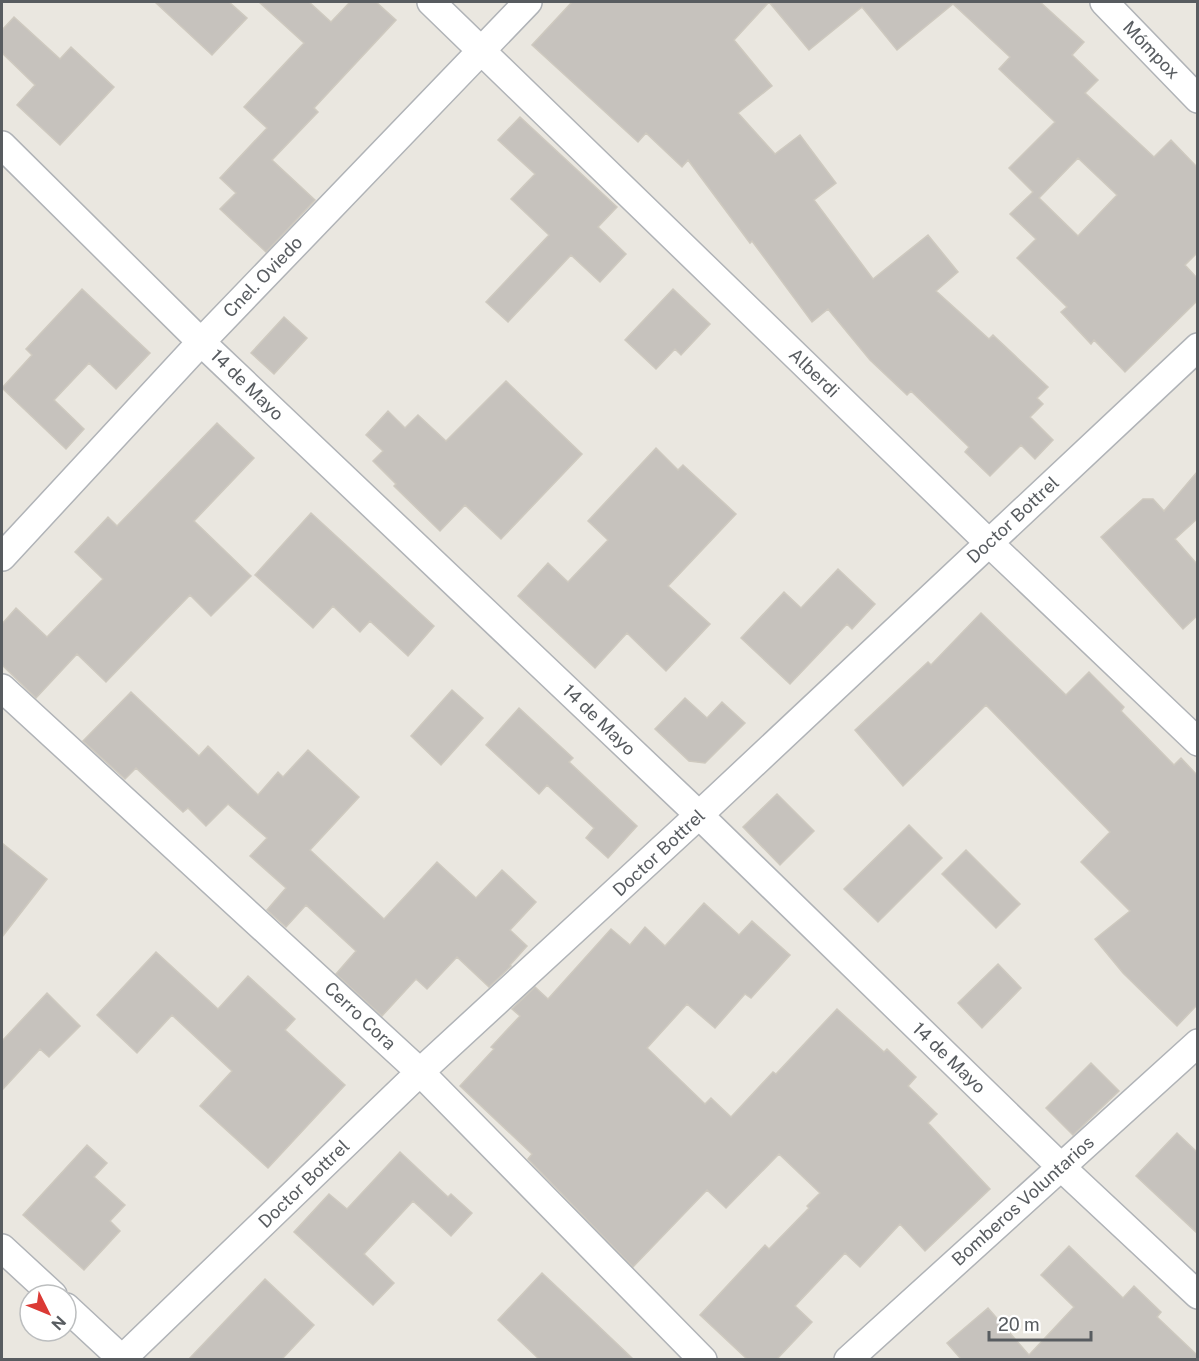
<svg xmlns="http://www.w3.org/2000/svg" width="1199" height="1361" viewBox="0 0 1199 1361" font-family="'Public Sans',sans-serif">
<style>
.building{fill:#c6c2bd;stroke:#cec9bf;stroke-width:1.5;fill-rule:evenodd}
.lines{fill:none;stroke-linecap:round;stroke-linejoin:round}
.street-casing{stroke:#b0b3b7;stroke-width:30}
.street{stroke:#fff;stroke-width:27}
.labels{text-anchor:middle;stroke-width:5;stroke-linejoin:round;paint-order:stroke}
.street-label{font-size:18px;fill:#585c60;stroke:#fff}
</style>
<rect width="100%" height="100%" fill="#eae7e0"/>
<!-- building -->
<path class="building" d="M 155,2 L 229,2 L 247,18 L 212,55 Z
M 259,2 L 309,2 L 331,22 L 350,2 L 376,2 L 396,20 L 314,108 L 318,112 L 272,160 L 315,200 L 266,252 L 220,209 L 236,193 L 220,178 L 267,128 L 244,107 L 304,43 Z
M 572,2 L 1040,2 L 1084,42 L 1072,55 L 1098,80 L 1085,93 L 1154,157 L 1171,140 L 1197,167 L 1197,253 L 1185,265 L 1197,278 L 1197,301 L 1125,372 L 1094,340 L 1091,344 L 1061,312 L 1067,307 L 1017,258 L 1036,239 L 1010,214 L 1033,192 L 1009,168 L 1055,122 L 999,69 L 1010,57 L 953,4 L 897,50 L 862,7 L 809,50 L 769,2 L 734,40 L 772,86 L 738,113 L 775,154 L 800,135 L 836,183 L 814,200 L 873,279 L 928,235 L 958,272 L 936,291 L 989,339 L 993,335 L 1048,387 L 1037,398 L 1043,404 L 1030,417 L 1053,440 L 1035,459 L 1021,445 L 990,476 L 965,452 L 969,447 L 911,391 L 907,395 L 870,360 L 828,309 L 812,322 L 752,241 L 750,243 L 688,160 L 682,167 L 646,133 L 638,142 L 532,45 ZM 1078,158 L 1117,195 L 1078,236 L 1039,198 Z
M 14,17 L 60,59 L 71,47 L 114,87 L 60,145 L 17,105 L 35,85 L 2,53 L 2,30 Z
M 520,117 L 617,207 L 598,227 L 626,254 L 600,282 L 571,255 L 508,322 L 486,302 L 549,235 L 511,199 L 535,174 L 498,140 Z
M 82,289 L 150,353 L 116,389 L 89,363 L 54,400 L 84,429 L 66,449 L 2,388 L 32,355 L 26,349 Z
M 673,289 L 710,324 L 681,355 L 675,349 L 656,369 L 625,340 Z
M 284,317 L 307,338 L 274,374 L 251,353 Z
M 506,381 L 582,454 L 501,539 L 465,505 L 440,531 L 394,486 L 396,484 L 373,461 L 383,451 L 366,435 L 388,411 L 405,428 L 418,415 L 446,441 Z
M 217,423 L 254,458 L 194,521 L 251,576 L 211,616 L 190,595 L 106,682 L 77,654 L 36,698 L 2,665 L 2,624 L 16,608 L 47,637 L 103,579 L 75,552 L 108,517 L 117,526 Z
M 656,448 L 678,470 L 683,465 L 736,514 L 668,586 L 710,624 L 666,671 L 627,633 L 595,668 L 518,596 L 548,563 L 568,582 L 608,540 L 588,521 Z
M 1197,472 L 1197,519 L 1175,539 L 1197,564 L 1197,616 L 1183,629 L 1101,537 L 1143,499 L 1153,499 L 1164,511 Z
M 311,513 L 434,626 L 408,656 L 370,621 L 360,632 L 333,606 L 313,628 L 255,575 Z
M 838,569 L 875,604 L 852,629 L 847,624 L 790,684 L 741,638 L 784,592 L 801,608 Z
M 981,613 L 1066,695 L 1089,672 L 1124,707 L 1121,711 L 1174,765 L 1181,758 L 1197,775 L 1197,1005 L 1177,1026 L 1123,973 L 1095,939 L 1130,911 L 1081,862 L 1110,832 L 986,705 L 903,786 L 855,730 L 928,662 L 931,665 Z
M 452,690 L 483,718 L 441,765 L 411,736 Z
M 131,692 L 199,756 L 208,746 L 258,795 L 278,772 L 283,777 L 308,750 L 359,797 L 310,850 L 384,919 L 437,862 L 476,898 L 502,870 L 536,902 L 510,930 L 527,946 L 510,965 L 511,966 L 489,987 L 457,957 L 427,989 L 416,979 L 382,1016 L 336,974 L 356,951 L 306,905 L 286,927 L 267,910 L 286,888 L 250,856 L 267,838 L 228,804 L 206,826 L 188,808 L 183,812 L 136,768 L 125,779 L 83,741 Z
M 685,698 L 707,718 L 722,702 L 745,723 L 705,763 L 689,761 L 655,729 Z
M 519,708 L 573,758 L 569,762 L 637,826 L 608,858 L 586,838 L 594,828 L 547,785 L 539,794 L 486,745 Z
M 777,794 L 814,831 L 780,865 L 743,827 Z
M 909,825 L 942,858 L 878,922 L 844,889 Z
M 2,843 L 47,879 L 2,937 Z
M 966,850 L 1020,904 L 996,928 L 942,874 Z
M 704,903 L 739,935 L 752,921 L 790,955 L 751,998 L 745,994 L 715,1028 L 687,1004 L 647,1048 L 705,1104 L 711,1098 L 731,1117 L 773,1072 L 776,1074 L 837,1009 L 884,1052 L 887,1049 L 916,1077 L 908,1086 L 937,1114 L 928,1123 L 990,1189 L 925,1251 L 900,1224 L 860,1267 L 845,1253 L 795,1306 L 812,1322 L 777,1359 L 747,1359 L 700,1315 L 765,1245 L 769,1249 L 809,1208 L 807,1206 L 820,1193 L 779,1154 L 726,1208 L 707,1190 L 633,1267 L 528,1159 L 532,1154 L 460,1086 L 494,1049 L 491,1047 L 520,1016 L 512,1009 L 535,987 L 548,999 L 611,929 L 630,945 L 645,927 L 665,946 Z
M 156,952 L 218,1009 L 248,976 L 295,1019 L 285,1030 L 345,1085 L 268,1168 L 200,1106 L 232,1071 L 172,1015 L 137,1053 L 97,1015 Z
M 998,964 L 1021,988 L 982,1028 L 958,1003 Z
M 47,993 L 80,1026 L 49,1057 L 40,1049 L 2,1090 L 2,1041 Z
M 1091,1063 L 1119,1091 L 1073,1135 L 1046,1108 Z
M 1177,1133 L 1197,1152 L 1197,1233 L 1136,1176 Z
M 87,1145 L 107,1163 L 94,1177 L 125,1205 L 110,1221 L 120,1231 L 84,1270 L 23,1215 Z
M 400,1152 L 448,1197 L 451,1194 L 472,1213 L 451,1236 L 413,1201 L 364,1254 L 394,1283 L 373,1305 L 294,1232 L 329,1194 L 347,1209 Z
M 1069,1246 L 1123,1298 L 1134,1286 L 1161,1312 L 1157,1317 L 1197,1355 L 1197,1359 L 961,1359 L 947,1343 L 988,1308 L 1029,1355 L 1074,1307 L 1041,1275 Z
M 542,1273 L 591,1319 L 633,1359 L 539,1359 L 498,1320 Z
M 265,1279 L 314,1325 L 282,1359 L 189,1359 Z"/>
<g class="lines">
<!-- street casing -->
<g class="street-casing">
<path id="street" d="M 431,2 L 989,543 L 1198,742
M 1104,2 L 1198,99
M 2,145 L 201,342 L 699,815 L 1061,1167 L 1198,1295
M 2,557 L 201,342 L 528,2
M 2,688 L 420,1072 L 703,1360
M 2,1248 L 53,1295
M 66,1307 L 123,1360
M 121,1360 L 420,1072 L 699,815 L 1198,347
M 848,1360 L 1198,1043"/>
</g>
<!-- street -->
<use href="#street" class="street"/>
</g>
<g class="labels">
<!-- street labels -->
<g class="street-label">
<text transform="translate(1151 50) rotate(46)" y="6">Mómpox</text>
<text transform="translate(263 277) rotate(-46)" y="6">Cnel. Oviedo</text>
<text transform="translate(814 373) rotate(44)" y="6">Alberdi</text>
<text transform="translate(247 385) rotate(44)" y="6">14 de Mayo</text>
<text transform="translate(1013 520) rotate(-43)" y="6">Doctor Bottrel</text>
<text transform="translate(599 720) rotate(44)" y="6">14 de Mayo</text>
<text transform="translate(659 853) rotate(-43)" y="6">Doctor Bottrel</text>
<text transform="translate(360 1016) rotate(43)" y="6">Cerro Cora</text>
<text transform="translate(949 1058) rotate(44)" y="6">14 de Mayo</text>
<text transform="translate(304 1184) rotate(-44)" y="6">Doctor Bottrel</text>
<text transform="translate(1023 1201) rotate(-42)" y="6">Bomberos Voluntarios</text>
</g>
</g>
<!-- border -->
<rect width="1199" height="1361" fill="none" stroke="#585c60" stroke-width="6"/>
<!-- north arrow -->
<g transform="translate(48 1313) rotate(133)"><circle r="28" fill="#ffffff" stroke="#bcbebf" stroke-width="1.5"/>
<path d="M0-4.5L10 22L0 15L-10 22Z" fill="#db3a35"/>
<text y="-9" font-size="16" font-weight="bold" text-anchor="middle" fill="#585c60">N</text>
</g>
<!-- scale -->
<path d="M989 1331v9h102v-9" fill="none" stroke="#585c60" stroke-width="3"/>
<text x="998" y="1331" font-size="18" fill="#585c60" stroke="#ffffff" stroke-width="4.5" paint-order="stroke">20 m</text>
</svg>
